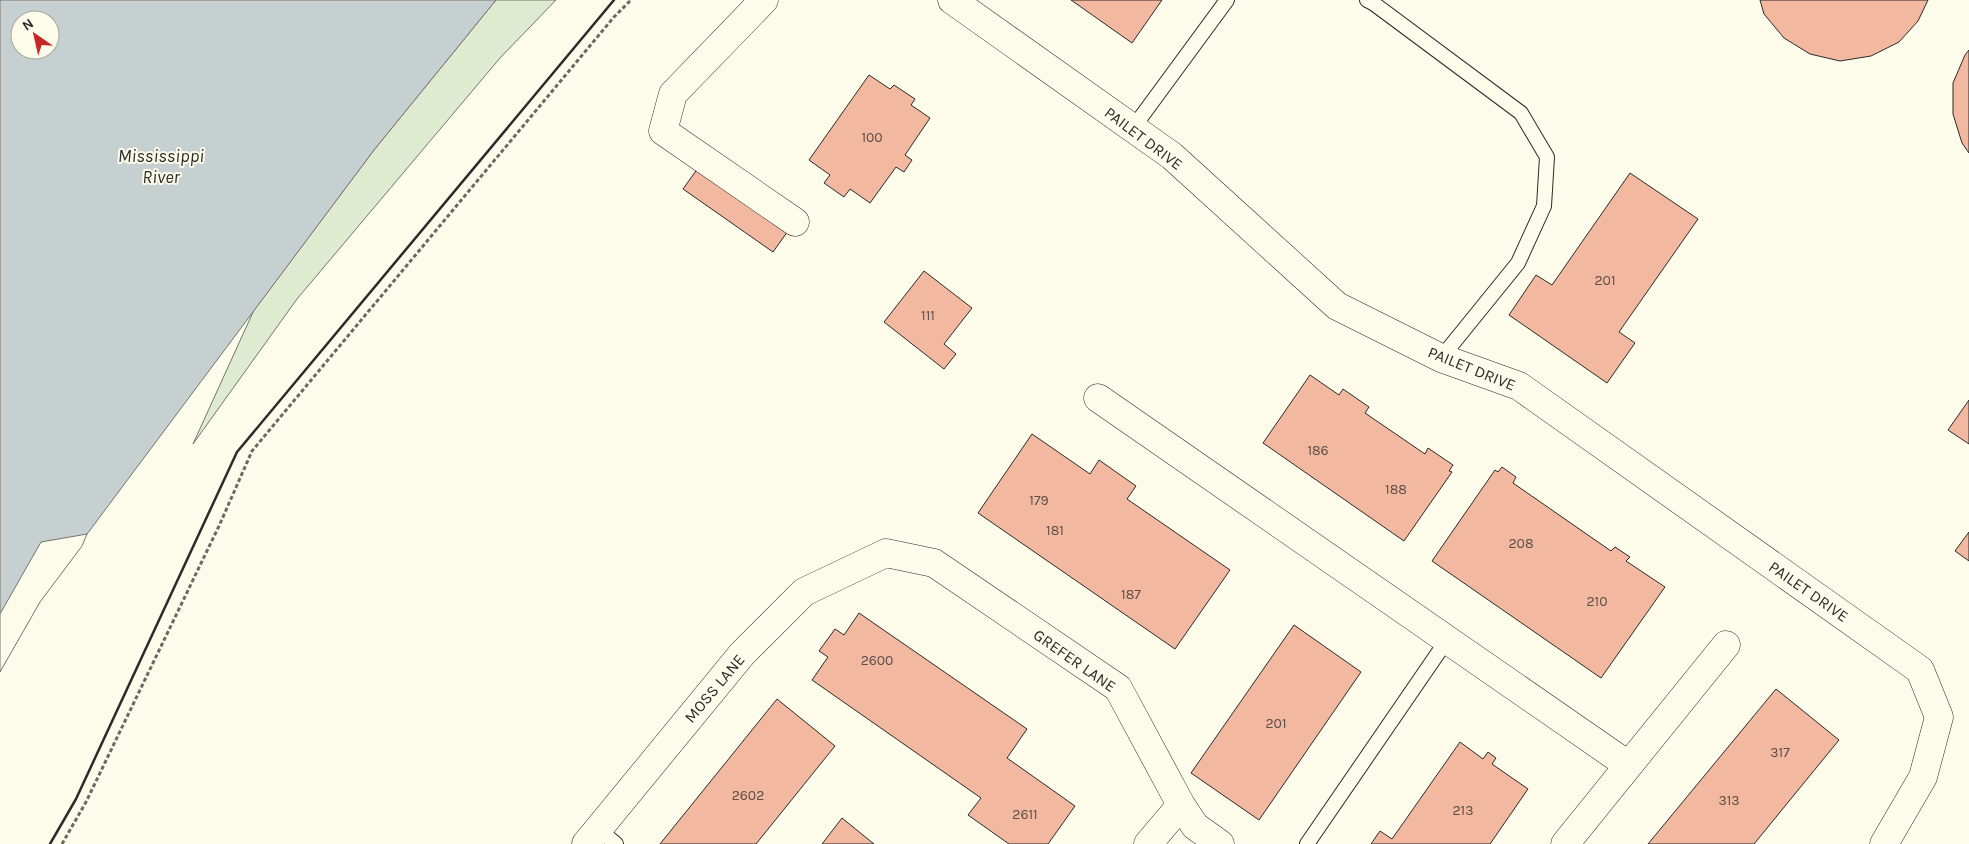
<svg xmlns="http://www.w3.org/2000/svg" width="1969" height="844" viewBox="0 0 1969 844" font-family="Karla,sans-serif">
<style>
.green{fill:#deebd1;stroke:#74746e}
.water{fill:#c7d0d0;stroke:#74746e;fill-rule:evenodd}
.pier{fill:#fdfbea;stroke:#74746e}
.building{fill:#f2b8a0;stroke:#2b2b2b}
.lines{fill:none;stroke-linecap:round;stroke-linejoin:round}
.service-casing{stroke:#2b2b2b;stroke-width:16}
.minor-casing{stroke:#2b2b2b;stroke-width:29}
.path{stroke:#6a6964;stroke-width:3;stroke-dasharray:4 2.5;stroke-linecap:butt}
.service{stroke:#fdfbea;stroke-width:14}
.minor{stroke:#fdfbea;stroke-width:28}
.wall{stroke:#2b2b2b;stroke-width:2.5}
.labels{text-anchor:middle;stroke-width:4;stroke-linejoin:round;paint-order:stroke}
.number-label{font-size:14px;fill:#5d4e48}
.street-label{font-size:16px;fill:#2b2b2b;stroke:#fdfbea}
.water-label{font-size:18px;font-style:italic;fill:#2b2b2b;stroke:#fdfbea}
</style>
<rect width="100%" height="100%" fill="#fdfbea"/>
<!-- green -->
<path class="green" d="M 496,0 L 556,0 L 500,58 L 297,299 L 193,444 L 254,310 L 374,150 Z"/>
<!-- water -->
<path class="water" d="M 0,0 L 496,0 L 374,150 L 37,601 L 0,669 ZM 20,20 L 50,20 L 50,50 L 20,50 Z"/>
<!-- pier -->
<path class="pier" d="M 87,534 L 82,546 L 40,602 L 0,672 L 0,614 L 41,542 Z"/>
<!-- building -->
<path class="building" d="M 1071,0 L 1162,0 L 1132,43 Z
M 1760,0 L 1928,0 L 1918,21 L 1899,42 L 1871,56 L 1840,61 L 1810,54 L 1784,38 L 1764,14 Z
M 1969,50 L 1969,153 L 1962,143 L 1953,114 L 1953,83 L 1965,55 Z
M 869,75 L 890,89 L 894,85 L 915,99 L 911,105 L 930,118 L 905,155 L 912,160 L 904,172 L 896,167 L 870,203 L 850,189 L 844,197 L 824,183 L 830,175 L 809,160 Z
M 698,168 L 788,231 L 773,252 L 683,189 Z
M 1630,173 L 1698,219 L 1619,332 L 1635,343 L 1607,383 L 1509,315 L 1536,275 L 1552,285 Z
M 924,271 L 972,308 L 944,344 L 956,354 L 944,369 L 884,322 Z
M 1310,375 L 1339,395 L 1343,389 L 1369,407 L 1365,413 L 1425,454 L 1428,448 L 1453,465 L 1449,471 L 1452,472 L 1404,541 L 1263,443 Z
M 1969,400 L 1969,444 L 1948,430 Z
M 1032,434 L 1090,474 L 1099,460 L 1136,486 L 1127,499 L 1230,570 L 1175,649 L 978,513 Z
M 1502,467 L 1516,477 L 1513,483 L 1611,551 L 1615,547 L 1630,557 L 1626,561 L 1665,587 L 1601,678 L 1432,561 L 1495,470 L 1498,472 Z
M 1969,532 L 1969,561 L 1955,551 Z
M 859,613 L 1027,729 L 1007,758 L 1075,806 L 1048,844 L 1009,844 L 968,815 L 981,798 L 812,680 L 828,657 L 819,651 L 835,629 L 844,635 Z
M 1294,625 L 1361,672 L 1259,820 L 1191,773 Z
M 1776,689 L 1839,740 L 1754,844 L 1648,844 Z
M 777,699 L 835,746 L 756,844 L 660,844 Z
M 1460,742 L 1483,759 L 1488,752 L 1496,758 L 1492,764 L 1528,789 L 1490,844 L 1371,844 L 1380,831 L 1392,839 Z
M 842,818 L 874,844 L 822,844 Z"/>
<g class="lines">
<!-- service casing -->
<g class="service-casing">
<path id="service" d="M 1367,0 L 1373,3 L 1521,113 L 1547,157 L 1544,206 L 1518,263 L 1441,358
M 1133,128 L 1227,0
M 598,829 L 616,844
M 1307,844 L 1447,640"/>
</g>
<!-- minor casing -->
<g class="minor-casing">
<path id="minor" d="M 764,0 L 673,94 L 663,131 L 795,222
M 952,0 L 1172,156 L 1337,306 L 1441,358 L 1519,386 L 1920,670 L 1939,717 L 1923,777 L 1884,844
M 1098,398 L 1628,765
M 586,844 L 742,654 L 804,592 L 886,553 L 934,563 L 1118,688 L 1181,805 L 1195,826 L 1220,844
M 1148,844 L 1181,805
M 1565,844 L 1726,645"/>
</g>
<!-- path -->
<path class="path" d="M 62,844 L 86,802 L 219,526 L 252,451 L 614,17 L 631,0"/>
<!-- service -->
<use href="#service" class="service"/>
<!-- minor -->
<use href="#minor" class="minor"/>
<!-- wall -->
<path class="wall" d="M 50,844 L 76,799 L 237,452 L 614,0"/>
</g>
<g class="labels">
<!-- number labels -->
<g class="number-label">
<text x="872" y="142">100</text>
<text x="1605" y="285">201</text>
<text x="928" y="320">111</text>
<text x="1318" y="455">186</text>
<text x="1396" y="494">188</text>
<text x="1039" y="505">179</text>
<text x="1055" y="535">181</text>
<text x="1521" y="548">208</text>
<text x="1131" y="599">187</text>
<text x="1597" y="606">210</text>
<text x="877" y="665">2600</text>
<text x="1276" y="728">201</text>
<text x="1780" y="757">317</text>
<text x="748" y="800">2602</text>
<text x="1729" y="805">313</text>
<text x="1463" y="815">213</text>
<text x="1025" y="819">2611</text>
</g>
<!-- street labels -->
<g class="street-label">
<text transform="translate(1144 138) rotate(37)" y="6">PAILET DRIVE</text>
<text transform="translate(1472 368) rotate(22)" y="6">PAILET DRIVE</text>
<text transform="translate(1809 591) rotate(35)" y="6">PAILET DRIVE</text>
<text transform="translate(1075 660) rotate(35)" y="6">GREFER LANE</text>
<text transform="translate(714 688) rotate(-50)" y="6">MOSS LANE</text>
</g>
<!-- water labels -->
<g class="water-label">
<text x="161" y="162">Mississippi<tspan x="161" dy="21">River</tspan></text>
</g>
</g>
<!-- north arrow -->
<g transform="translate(35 35) rotate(326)"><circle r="24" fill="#fdfbea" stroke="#a9a89e"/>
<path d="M0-4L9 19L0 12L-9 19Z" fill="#c62828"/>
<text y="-8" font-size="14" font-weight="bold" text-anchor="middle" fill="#2b2b2b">N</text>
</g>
</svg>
